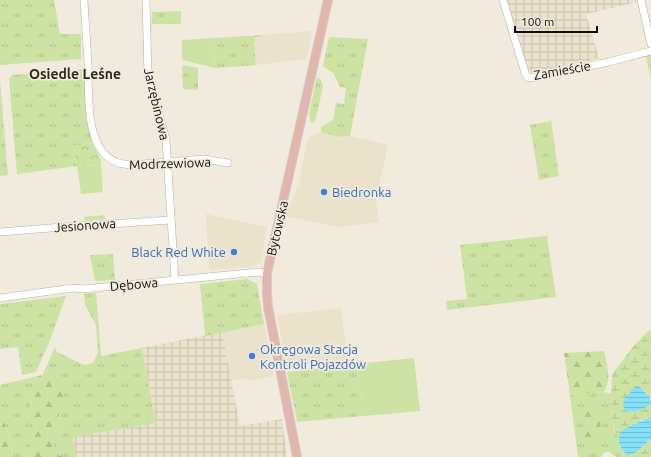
<svg xmlns="http://www.w3.org/2000/svg" width="651" height="457" viewBox="0 0 651 457" font-family="Ubuntu,sans-serif">
<style>
.built{fill:#ebe2cc}
.industrial{fill:url(#industrial-grid)}
.grass{fill:url(#grass-tufts)}
.forest{fill:url(#forest-firs)}
.wetland{fill:url(#wetland-marsh)}
.park{fill:url(#park-crowns)}
.garden{fill:#cde3a3}
.water{fill:url(#water-rules)}
.lines{fill:none;stroke-linecap:round;stroke-linejoin:round}
.minor-casing{stroke:#b6b0a2;stroke-width:8}
.major-casing{stroke:#cfcfce;stroke-width:10}
.minor{stroke:#fff;stroke-width:7}
.major{stroke:#e2b5ad;stroke-width:8}
.shop-dot{fill:#3f7fe0;stroke:#f1ebdd;stroke-width:1.5}
.labels{text-anchor:middle;stroke-width:3.5;stroke-linejoin:round;paint-order:stroke}
.street-label{font-size:13px;fill:#0f0d09;stroke:#f1ebdd}
.shop-label{font-size:13px;fill:#366cbe;stroke:#f1ebdd;text-anchor:start}
.neighbourhood-label{font-size:14px;font-weight:bold;fill:#2f2a1f;stroke:#f1ebdd}
</style>
<defs>
<pattern id="industrial-grid" width="8" height="8" patternUnits="userSpaceOnUse"><rect width="8" height="8" fill="#ebe2cc"/><path d="M0 4h8M4 0v8" fill="none" stroke="#c8c1ae"/></pattern>
<pattern id="grass-tufts" width="24" height="20" patternUnits="userSpaceOnUse"><rect width="24" height="20" fill="#cde3a3"/><path d="M3 7l-1-3M5 7V3M7 7l1-3M15 17l-1-3M17 17v-4M19 17l1-3" fill="none" stroke="#afc28b"/></pattern>
<pattern id="forest-firs" width="22" height="20" patternUnits="userSpaceOnUse"><rect width="22" height="20" fill="#cde3a3"/><path d="M5 1l3.5 6h-7zM16 11l3.5 6h-7z" fill="#afc28b"/></pattern>
<pattern id="wetland-marsh" width="20" height="14" patternUnits="userSpaceOnUse"><rect width="20" height="14" fill="#cde3a3"/><path d="M1 5h8M5 5V1M11 12h8M15 12V8" fill="none" stroke="#afc28b"/></pattern>
<pattern id="park-crowns" width="20" height="18" patternUnits="userSpaceOnUse"><rect width="20" height="18" fill="#cde3a3"/><path d="M2 6a3 3 0 1 1 6 0M12 15a3 3 0 1 1 6 0" fill="none" stroke="#afc28b"/></pattern>
<pattern id="water-rules" width="6" height="5" patternUnits="userSpaceOnUse"><rect width="6" height="5" fill="#85e0f9"/><path d="M0 2.5h6" fill="none" stroke="#72bfd4"/></pattern>
</defs>
<rect width="100%" height="100%" fill="#f1ebdd"/>
<!-- built -->
<path class="built" d="M 313,31 L 306,59 L 256,65 L 254,42 L 255,37 L 263,36 L 263,35 Z
M 321,132 L 340,137 L 350,136 L 388,145 L 376,200 L 379,222 L 339,227 L 285,216 L 298,186 L 308,138 Z
M 206,214 L 267,227 L 262,261 L 255,267 L 209,270 Z
M 341,308 L 348,360 L 287,367 L 277,315 Z
M 264,324 L 274,376 L 250,381 L 245,378 L 231,381 L 222,332 Z"/>
<!-- industrial -->
<path class="industrial" d="M 506,0 L 636,0 L 637,2 L 586,14 L 599,58 L 534,74 L 528,70 L 516,30 L 514,31 Z
M 222,332 L 240,426 L 282,419 L 287,457 L 76,457 L 73,437 L 156,423 L 142,348 Z"/>
<!-- grass -->
<path class="grass" d="M 0,0 L 54,0 L 60,34 L 81,34 L 81,59 L 0,65 Z
M 181,11 L 181,24 L 152,24 L 152,12 Z
M 263,35 L 263,36 L 255,37 L 255,42 L 254,42 L 256,65 L 215,68 L 213,38 Z
M 329,37 L 368,39 L 350,136 L 340,137 L 321,132 L 321,127 L 333,120 L 336,103 L 344,104 L 346,88 L 340,87 L 333,73 L 323,66 Z
M 651,55 L 651,81 L 646,56 Z
M 182,65 L 198,68 L 198,90 L 183,89 Z
M 83,69 L 86,88 L 85,102 L 87,120 L 92,143 L 74,146 L 77,166 L 17,174 L 9,79 L 12,75 Z
M 317,77 L 321,80 L 323,86 L 316,118 L 314,122 L 311,123 L 309,114 Z
M 0,80 L 8,175 L 0,176 Z
M 551,121 L 559,176 L 539,180 L 530,125 Z
M 105,215 L 105,219 L 85,221 L 84,217 Z
M 547,236 L 556,297 L 447,310 L 446,301 L 467,299 L 460,245 Z
M 113,254 L 115,280 L 95,281 L 90,255 Z
M 247,279 L 257,284 L 264,324 L 205,336 L 200,284 Z
M 96,293 L 101,356 L 142,348 L 156,423 L 73,437 L 76,457 L 64,457 L 59,455 L 55,451 L 53,444 L 53,435 L 56,431 L 60,410 L 62,406 L 54,381 L 43,374 L 55,347 L 57,352 L 84,365 L 93,363 L 98,352 L 96,325 L 85,305 L 84,294 Z
M 66,296 L 49,343 L 36,372 L 22,375 L 18,347 L 0,349 L 0,304 Z
M 356,364 L 364,416 L 297,422 L 287,372 Z
M 38,376 L 30,395 L 31,409 L 28,413 L 27,417 L 36,428 L 37,432 C 27,442 27,444 31,457 L 13,457 L 8,433 L 5,423 L 0,424 L 0,385 Z
M 604,392 L 611,394 C 612,405 610,428 619,437 C 618,445 622,450 628,456 L 630,455 L 634,457 L 617,457 L 609,452 L 605,452 L 601,457 L 578,457 L 570,395 Z"/>
<!-- forest -->
<path class="forest" d="M 604,351 C 607,364 612,380 604,392 L 570,395 L 564,353 Z
M 43,374 L 54,381 L 58,385 L 62,394 L 62,406 L 60,410 L 56,431 L 53,435 L 53,444 L 55,451 L 59,455 L 64,457 L 31,457 C 27,444 27,442 37,432 L 36,428 L 27,417 L 28,413 L 31,408 L 30,395 L 38,376 L 42,375 Z
M 590,407 L 598,407 L 601,431 L 597,438 L 590,444 L 585,439 L 582,415 Z
M 5,423 L 8,433 L 13,457 L 0,457 L 0,424 Z"/>
<!-- wetland -->
<path class="wetland" d="M 651,330 L 651,398 L 644,390 L 629,412 C 637,410 644,408 651,404 L 651,417 L 642,420 L 620,433 L 619,437 L 617,435 L 612,420 L 611,394 L 612,374 L 632,348 L 648,331 Z
M 651,439 L 651,457 L 634,457 L 630,455 Z"/>
<!-- park -->
<path class="park" d="M 92,143 C 95,151 102,156 101,165 L 77,166 L 74,146 Z"/>
<!-- garden -->
<path class="garden" d="M 213,38 L 215,68 L 182,60 L 182,40 Z
M 101,165 L 103,192 L 81,194 L 77,166 Z
M 414,358 L 420,411 L 364,416 L 356,364 Z"/>
<!-- water -->
<path class="water" d="M 637,386 L 639,386 L 650,397 L 651,404 C 644,409 634,413 626,411 L 623,406 L 624,399 L 635,387 Z
M 651,417 L 651,439 L 636,452 L 628,456 C 620,448 617,444 620,432 L 630,426 Z"/>
<g class="lines">
<!-- minor casing -->
<g class="minor-casing">
<path id="minor" d="M 84,0 C 85,21 87,43 88,64 C 89,92 84,149 116,162 C 120,164 126,164 131,165 L 204,159 L 228,163
M 146,0 L 148,76 L 166,139 L 175,280
M 503,0 L 526,76 L 530,78 L 609,62 L 651,51
M 641,0 L 651,44
M 0,232 L 63,227 L 171,220
M 0,298 L 73,288 L 83,289 L 259,272 L 267,273"/>
</g>
<!-- major casing -->
<g class="major-casing">
<path id="major" d="M 297,457 L 268,307 L 267,294 L 267,273 L 328,0"/>
</g>
<!-- minor -->
<use href="#minor" class="minor"/>
<!-- major -->
<use href="#major" class="major"/>
</g>
<!-- markers -->
<g class="shop-dot">
<circle cx="324" cy="192" r="4"/>
<circle cx="234" cy="252" r="4"/>
<circle cx="252" cy="356" r="4"/>
</g>
<g class="labels">
<!-- street labels -->
<g class="street-label">
<text transform="translate(562 70) rotate(-10)" y="5">Zamieście</text>
<text transform="translate(157 104) rotate(77)" y="5">Jarzębinowa</text>
<text transform="translate(170 163) rotate(-2)" y="5">Modrzewiowa</text>
<text transform="translate(85 225) rotate(-4)" y="5">Jesionowa</text>
<text transform="translate(277 228) rotate(-77)" y="5">Bytowska</text>
<text transform="translate(134 284) rotate(-5)" y="5">Dębowa</text>
</g>
<!-- shop labels -->
<g class="shop-label">
<text x="332" y="197">Biedronka</text>
<text x="226" y="257" text-anchor="end">Black Red White</text>
<text x="260" y="354">Okręgowa Stacja<tspan x="260" dy="15">Kontroli Pojazdów</tspan></text>
</g>
<!-- neighbourhood labels -->
<g class="neighbourhood-label">
<text x="75" y="79">Osiedle Leśne</text>
</g>
</g>
<!-- scale -->
<path d="M515 26v6h82v-6" fill="none" stroke="#0f0d09" stroke-width="2"/>
<text x="521" y="26" font-size="12" fill="#0f0d09" stroke="#f1ebdd" stroke-width="3" paint-order="stroke">100 m</text>
</svg>
